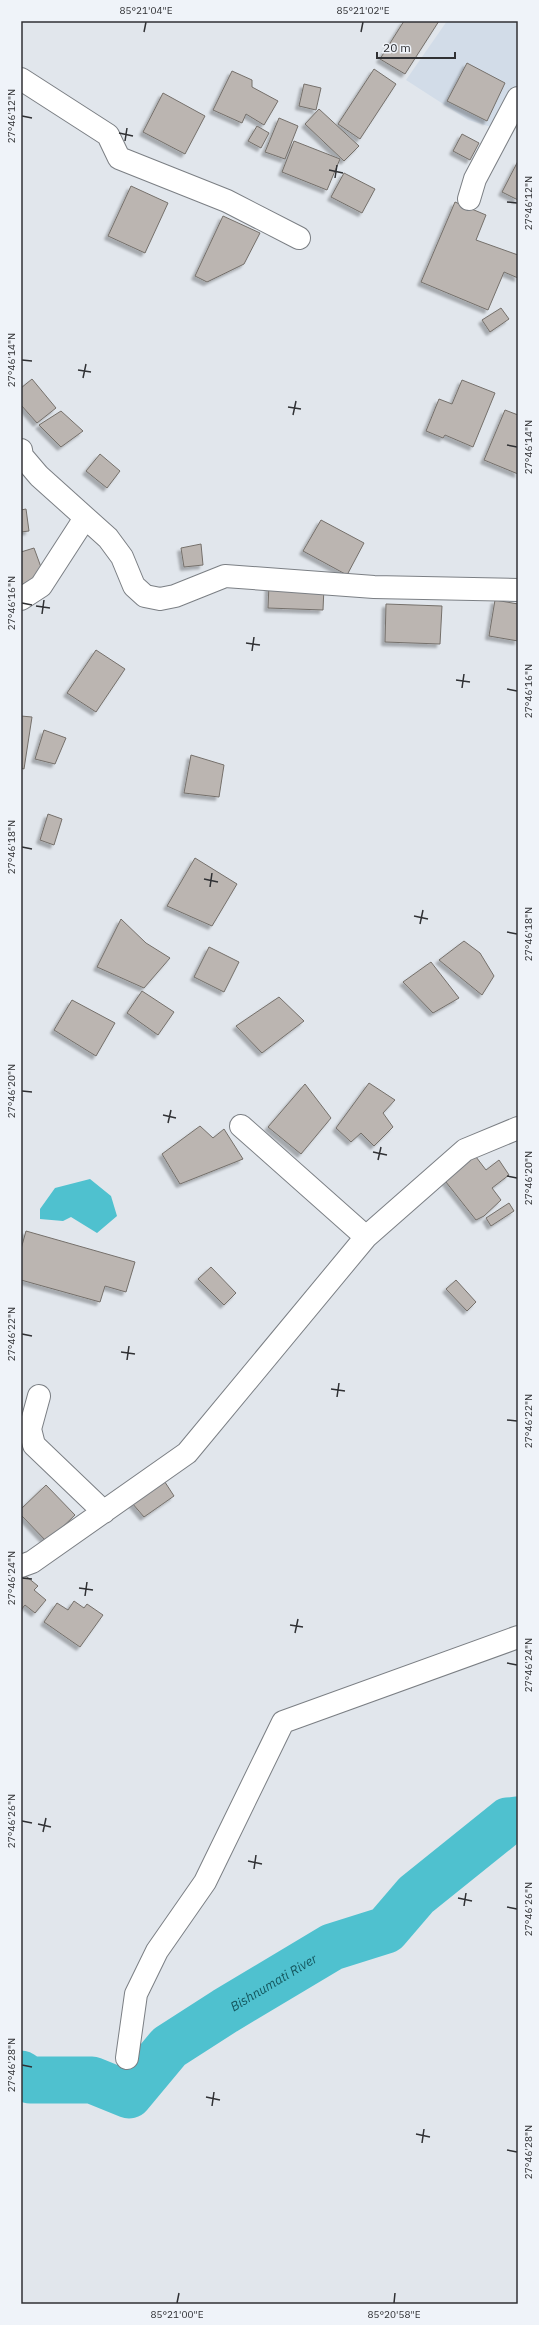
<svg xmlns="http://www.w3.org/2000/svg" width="539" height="2325" viewBox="0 0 539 2325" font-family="'IBM Plex Sans',sans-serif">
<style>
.built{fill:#d2dce8}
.water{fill:#4fc1cf}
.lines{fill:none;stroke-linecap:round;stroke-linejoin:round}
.river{stroke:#4fc1cf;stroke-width:47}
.building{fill:#bbb5b1;stroke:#75706b;filter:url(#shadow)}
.minor-casing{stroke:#7b7f84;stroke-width:24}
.minor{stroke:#fff;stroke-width:22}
.ticks{fill:none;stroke:#303134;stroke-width:1.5}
.labels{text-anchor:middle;stroke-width:3;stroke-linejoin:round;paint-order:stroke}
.water-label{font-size:13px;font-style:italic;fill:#14565d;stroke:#eff3f9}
.neatline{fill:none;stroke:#303134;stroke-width:1.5}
.ticks-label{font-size:10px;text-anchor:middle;fill:#303134}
</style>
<defs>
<filter id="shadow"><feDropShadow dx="-3.5" dy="3.5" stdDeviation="1" flood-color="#0004"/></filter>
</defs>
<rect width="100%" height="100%" fill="#e1e6ec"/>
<!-- built -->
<path class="built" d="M 447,21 L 518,21 L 518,98 L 501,130 L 468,120 L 406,80 Z"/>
<!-- water -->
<path class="water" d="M 90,1179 L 111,1196 L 117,1216 L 97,1233 L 71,1217 L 63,1221 L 40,1219 L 40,1209 L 55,1188 Z"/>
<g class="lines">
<!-- river -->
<path class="river" id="s1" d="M 21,2074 L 30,2080 L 92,2080 L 129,2095 L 169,2047 L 225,2011 L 332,1947 L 386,1930 L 416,1895 L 508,1821 L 518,1820"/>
</g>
<!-- building -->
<path class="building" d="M 404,21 L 439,21 L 405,74 L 380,59 Z
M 467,63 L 505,83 L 487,121 L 447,101 Z
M 374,69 L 396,84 L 360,139 L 338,124 Z
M 232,71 L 252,80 L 252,87 L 278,101 L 264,125 L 246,114 L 242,123 L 213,110 Z
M 304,84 L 321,88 L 316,110 L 299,106 Z
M 163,93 L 205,116 L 185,154 L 143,132 Z
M 319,109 L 359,146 L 344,161 L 305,124 Z
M 279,118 L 298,126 L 285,159 L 265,152 Z
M 257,126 L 269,133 L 261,148 L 248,141 Z
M 462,134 L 479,143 L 470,160 L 453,151 Z
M 294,141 L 340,159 L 327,190 L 282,172 Z
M 518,161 L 518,200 L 502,192 Z
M 344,173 L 375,189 L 362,213 L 331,197 Z
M 131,186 L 168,203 L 145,253 L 108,236 Z
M 455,202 L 486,215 L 476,240 L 518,255 L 518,278 L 504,272 L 488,310 L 421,282 Z
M 223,216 L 260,233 L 244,264 L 207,282 L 195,276 Z
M 501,308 L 509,319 L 490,332 L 482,320 Z
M 32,379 L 56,408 L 37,423 L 21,405 L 21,388 Z
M 462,380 L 495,393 L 473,447 L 445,435 L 443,438 L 426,431 L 439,399 L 452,404 Z
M 505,410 L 518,415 L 518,474 L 484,460 Z
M 61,411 L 83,431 L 61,447 L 39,425 Z
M 100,454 L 120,471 L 107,488 L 86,471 Z
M 26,509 L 29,531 L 21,532 L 21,510 Z
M 321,520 L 364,543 L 347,575 L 303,551 Z
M 201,544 L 203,565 L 184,567 L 181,548 Z
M 34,548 L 45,578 L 21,587 L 21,552 Z
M 269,584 L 324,587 L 323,610 L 268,608 Z
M 495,600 L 518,604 L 518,641 L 489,636 Z
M 386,604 L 442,606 L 440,644 L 385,642 Z
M 96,650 L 125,669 L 96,712 L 67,693 Z
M 21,716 L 32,717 L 24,769 L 21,768 Z
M 44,730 L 66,738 L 55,764 L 35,759 Z
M 191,755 L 224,765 L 219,797 L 184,793 Z
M 48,814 L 62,819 L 54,845 L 40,840 Z
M 195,858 L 237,884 L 212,926 L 167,906 Z
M 121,919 L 146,943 L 170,958 L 144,988 L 97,967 Z
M 464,941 L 480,953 L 494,976 L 482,995 L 439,960 Z
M 209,947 L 239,962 L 224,992 L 194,977 Z
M 431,962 L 459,998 L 433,1013 L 403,982 Z
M 142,991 L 174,1012 L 158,1035 L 127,1013 Z
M 279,997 L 304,1021 L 262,1053 L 236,1026 Z
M 72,1000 L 115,1023 L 96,1056 L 54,1030 Z
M 369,1083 L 395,1100 L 383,1113 L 393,1127 L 374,1146 L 361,1133 L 351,1142 L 336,1128 Z
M 305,1084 L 331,1118 L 301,1154 L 268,1127 Z
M 200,1126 L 213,1138 L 224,1129 L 243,1159 L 180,1184 L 162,1154 Z
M 473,1153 L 486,1170 L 499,1160 L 509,1175 L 492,1188 L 501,1200 L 484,1216 L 476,1220 L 442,1177 Z
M 509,1203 L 514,1211 L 491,1226 L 486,1218 Z
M 26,1231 L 135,1262 L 126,1292 L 105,1286 L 100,1302 L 21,1280 L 21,1249 Z
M 211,1267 L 236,1293 L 224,1305 L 198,1279 Z
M 456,1280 L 476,1302 L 467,1311 L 446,1289 Z
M 161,1476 L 174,1496 L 144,1517 L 132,1503 Z
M 46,1485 L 75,1515 L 47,1542 L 21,1515 L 21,1509 Z
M 21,1572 L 38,1586 L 34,1590 L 46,1600 L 35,1613 L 25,1605 L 21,1610 Z
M 74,1601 L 84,1608 L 87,1604 L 103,1615 L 80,1647 L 44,1622 L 57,1603 L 68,1610 Z"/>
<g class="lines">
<!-- minor casing -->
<g class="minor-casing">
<path id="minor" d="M 21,79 L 108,135 L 119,158 L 227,201 L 299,238
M 469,199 L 475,179 L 518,98
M 21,450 L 22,456 L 39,476 L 108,538 L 122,557 L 134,586 L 145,596 L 160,599 L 175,596 L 225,576 L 374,587 L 518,590
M 21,599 L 41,586 L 85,518
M 241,1126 L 366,1237
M 39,1396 L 30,1429 L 34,1445 L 104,1512
M 21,1566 L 32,1562 L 187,1453 L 366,1237 L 465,1150 L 518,1128
M 127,2058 L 136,1994 L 157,1951 L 205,1882 L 283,1722 L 518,1637"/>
</g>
<!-- minor -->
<use href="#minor" class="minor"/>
</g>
<!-- ticks -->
<path class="ticks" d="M 144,32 L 146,22M 361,32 L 363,22M 22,116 L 32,118M 119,133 L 133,136M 125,141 L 127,128M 329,170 L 343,173M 335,178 L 337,165M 507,202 L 517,203M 22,360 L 32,361M 78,370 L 91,372M 83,378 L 86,364M 288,407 L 301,409M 293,415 L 296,401M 507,445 L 517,447M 22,603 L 32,605M 36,606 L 50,608M 42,614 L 44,600M 246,643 L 260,645M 252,651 L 254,637M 456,680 L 470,682M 462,688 L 464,674M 507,689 L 517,691M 22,847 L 32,849M 204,879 L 218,882M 210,887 L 212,873M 414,916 L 428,919M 420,924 L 423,910M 507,932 L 517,934M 22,1091 L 32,1092M 163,1115 L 176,1118M 168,1123 L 171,1110M 373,1152 L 387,1155M 378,1160 L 381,1147M 507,1176 L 517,1178M 22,1334 L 32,1336M 121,1352 L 135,1354M 127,1360 L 129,1346M 331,1389 L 345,1391M 337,1397 L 339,1383M 507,1420 L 517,1421M 22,1578 L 32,1579M 79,1588 L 93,1590M 85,1596 L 87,1582M 290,1625 L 303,1627M 295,1633 L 298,1619M 507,1663 L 517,1665M 22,1821 L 32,1823M 38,1824 L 51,1827M 43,1832 L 46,1818M 248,1861 L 262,1864M 254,1869 L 256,1855M 458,1898 L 472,1901M 464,1906 L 466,1893M 507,1907 L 517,1909M 22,2065 L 32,2067M 206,2097 L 220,2100M 212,2106 L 214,2092M 416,2134 L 430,2137M 422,2143 L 424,2129M 507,2150 L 517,2152M 177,2303 L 179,2293M 394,2303 L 395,2293"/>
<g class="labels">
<!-- water labels -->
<g class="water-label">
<text dy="5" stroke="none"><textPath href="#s1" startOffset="298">Bishnumati River</textPath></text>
</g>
</g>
<!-- border -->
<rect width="539" height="2325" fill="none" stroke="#eff3f9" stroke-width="44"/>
<!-- scale -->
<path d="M377 52v6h78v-6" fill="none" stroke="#303134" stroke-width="2"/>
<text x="383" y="52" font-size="12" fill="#303134" stroke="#eff3f9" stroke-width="3" paint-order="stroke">20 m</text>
<rect x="22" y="22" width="495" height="2281" class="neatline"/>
<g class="ticks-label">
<text x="146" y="14">85°21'04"E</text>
<text x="363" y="14">85°21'02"E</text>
<text transform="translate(11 116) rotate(-90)" y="4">27°46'12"N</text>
<text transform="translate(528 203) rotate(-90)" y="4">27°46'12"N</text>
<text transform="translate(11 360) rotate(-90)" y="4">27°46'14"N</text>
<text transform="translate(528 447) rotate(-90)" y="4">27°46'14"N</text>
<text transform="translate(11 603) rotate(-90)" y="4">27°46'16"N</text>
<text transform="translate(528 691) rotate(-90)" y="4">27°46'16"N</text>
<text transform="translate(11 847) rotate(-90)" y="4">27°46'18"N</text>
<text transform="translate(528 934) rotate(-90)" y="4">27°46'18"N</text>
<text transform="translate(11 1091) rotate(-90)" y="4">27°46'20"N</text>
<text transform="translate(528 1178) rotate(-90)" y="4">27°46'20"N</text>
<text transform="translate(11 1334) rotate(-90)" y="4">27°46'22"N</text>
<text transform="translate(528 1421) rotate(-90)" y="4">27°46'22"N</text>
<text transform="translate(11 1578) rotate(-90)" y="4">27°46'24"N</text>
<text transform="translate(528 1665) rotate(-90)" y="4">27°46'24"N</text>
<text transform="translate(11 1821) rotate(-90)" y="4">27°46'26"N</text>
<text transform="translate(528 1909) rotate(-90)" y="4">27°46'26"N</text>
<text transform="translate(11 2065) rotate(-90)" y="4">27°46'28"N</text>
<text transform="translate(528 2152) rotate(-90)" y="4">27°46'28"N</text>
<text x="177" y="2318">85°21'00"E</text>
<text x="394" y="2318">85°20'58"E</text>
</g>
</svg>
